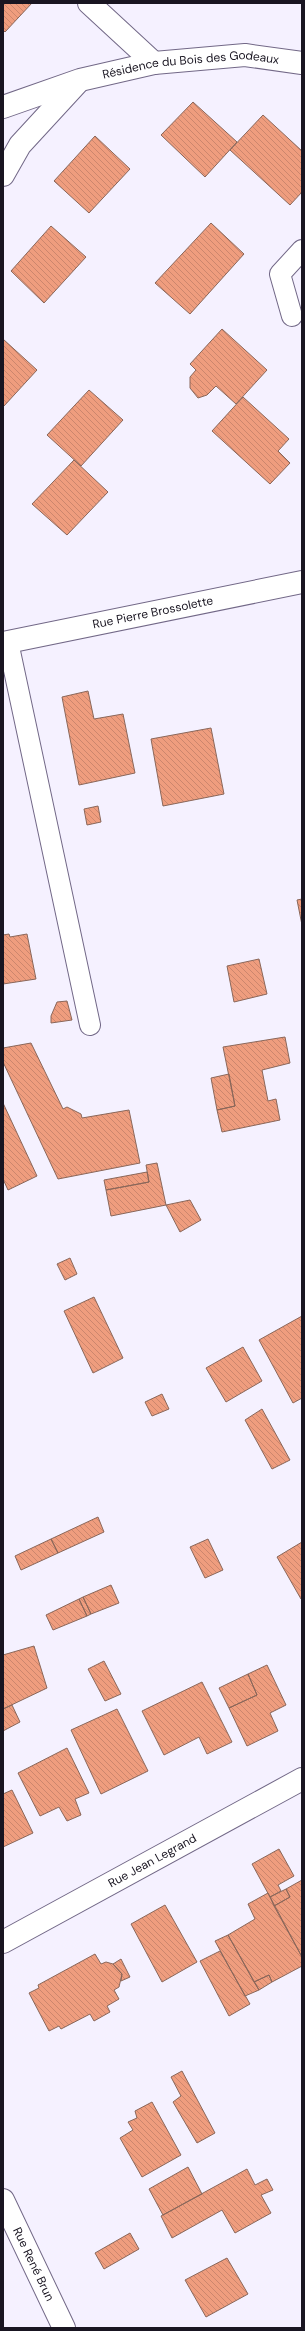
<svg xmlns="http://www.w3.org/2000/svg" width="305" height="2331" viewBox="0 0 305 2331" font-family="'DM Sans',sans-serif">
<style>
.building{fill:url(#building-back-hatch);stroke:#8a675a}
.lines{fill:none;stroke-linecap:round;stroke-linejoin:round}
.lane-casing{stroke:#726887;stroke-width:22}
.street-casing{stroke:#726887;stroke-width:24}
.secondary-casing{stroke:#726887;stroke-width:24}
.lane{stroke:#fff;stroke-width:20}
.street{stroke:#fff;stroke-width:22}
.secondary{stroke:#fff;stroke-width:22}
.labels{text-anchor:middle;stroke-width:4;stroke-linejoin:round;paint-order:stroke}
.street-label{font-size:12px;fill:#191521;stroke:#f5f1ff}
</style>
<defs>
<pattern id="building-back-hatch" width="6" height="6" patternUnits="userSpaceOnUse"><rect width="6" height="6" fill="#ef9d7e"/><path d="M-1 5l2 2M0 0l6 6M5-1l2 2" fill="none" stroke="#cc866d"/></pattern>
</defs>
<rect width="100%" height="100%" fill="#f5f1ff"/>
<!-- building -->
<path class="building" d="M 3,3 L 32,3 L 5,32 L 3,30 Z
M 193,102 L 237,142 L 205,177 L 161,135 Z
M 263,115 L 302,151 L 302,192 L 290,205 L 230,150 Z
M 95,136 L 130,169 L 89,213 L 54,181 Z
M 211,223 L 244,254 L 190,314 L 155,283 Z
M 51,226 L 86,257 L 44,303 L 11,271 Z
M 222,329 L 267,370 L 236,404 L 216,386 L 207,395 L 198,398 L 190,388 L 190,377 L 196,370 L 190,364 Z
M 3,339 L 37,370 L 4,406 L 3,405 Z
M 89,390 L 123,420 L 81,466 L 47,435 Z
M 243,397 L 289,439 L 278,451 L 290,463 L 270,484 L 212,431 Z
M 74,460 L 108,492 L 67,535 L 32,504 Z
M 88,691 L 94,719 L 123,714 L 135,773 L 79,785 L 62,697 Z
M 211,728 L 224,794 L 163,806 L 151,739 Z
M 98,806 L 101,822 L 87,825 L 84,809 Z
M 302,899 L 302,925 L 297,900 Z
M 9,934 L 10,937 L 27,934 L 36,979 L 3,984 L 3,935 Z
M 259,959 L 267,994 L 234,1002 L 227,966 Z
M 67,1001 L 72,1020 L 51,1023 L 51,1016 L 57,1002 Z
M 285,1037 L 290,1063 L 262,1070 L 268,1101 L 276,1099 L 280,1120 L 222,1132 L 217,1110 L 235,1106 L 223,1047 Z
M 31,1043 L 63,1109 L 67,1107 L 81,1114 L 82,1118 L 129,1110 L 140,1163 L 58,1179 L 3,1062 L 3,1048 Z
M 229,1074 L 235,1106 L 217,1110 L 211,1078 Z
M 3,1103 L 37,1176 L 8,1190 L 3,1179 Z
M 157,1163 L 166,1205 L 111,1216 L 106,1190 L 149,1182 L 146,1165 Z
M 147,1172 L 149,1182 L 106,1190 L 104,1180 Z
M 190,1200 L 201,1220 L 180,1232 L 166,1205 Z
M 70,1258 L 77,1274 L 65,1280 L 57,1264 Z
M 94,1297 L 123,1358 L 93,1373 L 64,1311 Z
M 302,1316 L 302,1398 L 293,1403 L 259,1340 Z
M 243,1347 L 262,1381 L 226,1402 L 206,1368 Z
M 162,1394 L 169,1409 L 152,1416 L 145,1402 Z
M 262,1409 L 290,1460 L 272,1469 L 245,1420 Z
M 98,1517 L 104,1532 L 58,1553 L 51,1539 Z
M 51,1539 L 58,1553 L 21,1570 L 15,1556 Z
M 208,1539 L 223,1570 L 205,1578 L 190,1547 Z
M 302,1542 L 302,1598 L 301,1599 L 277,1557 Z
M 111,1585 L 119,1603 L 91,1614 L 83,1597 Z
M 83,1597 L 91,1614 L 87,1616 L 79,1599 Z
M 79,1599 L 87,1616 L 53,1630 L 46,1615 Z
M 34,1646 L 47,1688 L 3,1709 L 3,1655 Z
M 104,1661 L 121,1694 L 105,1701 L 88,1669 Z
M 267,1665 L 286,1705 L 270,1713 L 278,1731 L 247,1746 L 229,1708 L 257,1695 L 248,1674 Z
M 248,1674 L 257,1695 L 229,1708 L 219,1688 Z
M 202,1682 L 232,1742 L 207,1754 L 199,1737 L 164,1755 L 142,1711 Z
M 12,1705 L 20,1722 L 3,1731 L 3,1709 Z
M 117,1709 L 148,1771 L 101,1794 L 71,1730 Z
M 67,1748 L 89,1793 L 75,1799 L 81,1815 L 67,1821 L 59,1807 L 40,1816 L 18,1773 Z
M 12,1790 L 33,1833 L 3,1847 L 3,1794 Z
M 279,1849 L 294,1876 L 278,1885 L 281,1891 L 270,1897 L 252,1864 Z
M 302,1880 L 302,1957 L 274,1906 L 290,1897 L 286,1889 Z
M 286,1889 L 290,1897 L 274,1906 L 270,1897 Z
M 268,1893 L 302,1957 L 302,1966 L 272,1982 L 269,1975 L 254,1982 L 228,1935 L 255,1919 L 248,1904 Z
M 165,1905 L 197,1962 L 162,1982 L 131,1924 Z
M 228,1935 L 259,1990 L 245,1996 L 215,1941 Z
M 220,1951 L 250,2004 L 229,2016 L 200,1961 Z
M 95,1954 L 101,1964 L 106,1962 L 113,1964 L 122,1974 L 119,1987 L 114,1990 L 119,1999 L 107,2006 L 110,2012 L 94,2021 L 90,2014 L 61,2029 L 59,2026 L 49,2031 L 29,1993 L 39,1988 L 38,1985 Z
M 121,1959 L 130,1977 L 121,1981 L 122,1974 L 113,1964 Z
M 269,1975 L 272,1982 L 259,1990 L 254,1982 Z
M 182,2071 L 215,2133 L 197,2143 L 173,2102 L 181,2096 L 171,2077 Z
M 152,2102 L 181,2155 L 142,2177 L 120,2138 L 133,2130 L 128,2122 L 137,2118 L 135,2111 Z
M 188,2167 L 202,2194 L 163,2215 L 149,2189 Z
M 247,2169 L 255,2185 L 267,2179 L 273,2190 L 261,2195 L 271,2213 L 235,2233 L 222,2210 L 172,2238 L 161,2216 Z
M 130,2233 L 139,2249 L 104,2269 L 95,2253 Z
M 227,2258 L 248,2294 L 206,2317 L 185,2280 Z"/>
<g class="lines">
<!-- lane casing -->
<g class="lane-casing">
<path id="lane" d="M 292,316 L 280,274 L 302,250
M 8,642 L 90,1025"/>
</g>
<!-- street casing -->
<g class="street-casing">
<g id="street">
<path d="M 89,3 L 154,63"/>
<path id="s1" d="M 3,107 L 80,80 L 154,63 L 245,55 L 302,63"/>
<path d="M 3,175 L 20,145 L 78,82"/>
<path id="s2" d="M 3,1942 L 302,1779"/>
<path id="s3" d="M 3,2200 L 64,2328"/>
</g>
</g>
<!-- secondary casing -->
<g class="secondary-casing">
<g id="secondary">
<path id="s4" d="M 3,643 L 302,582"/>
</g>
</g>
<!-- lane -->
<use href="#lane" class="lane"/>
<!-- street -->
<use href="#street" class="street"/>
<!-- secondary -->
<use href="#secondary" class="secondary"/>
</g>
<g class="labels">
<!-- street labels -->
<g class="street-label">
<text dy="4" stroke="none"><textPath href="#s1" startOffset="194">Résidence du Bois des Godeaux</textPath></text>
<text dy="4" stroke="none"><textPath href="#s4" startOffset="153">Rue Pierre Brossolette</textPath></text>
<text dy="4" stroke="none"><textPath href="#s2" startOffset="170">Rue Jean Legrand</textPath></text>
<text dy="4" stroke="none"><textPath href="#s3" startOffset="71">Rue René Brun</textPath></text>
</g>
</g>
<!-- border -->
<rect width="305" height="2331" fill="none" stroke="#191521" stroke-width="8"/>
</svg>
